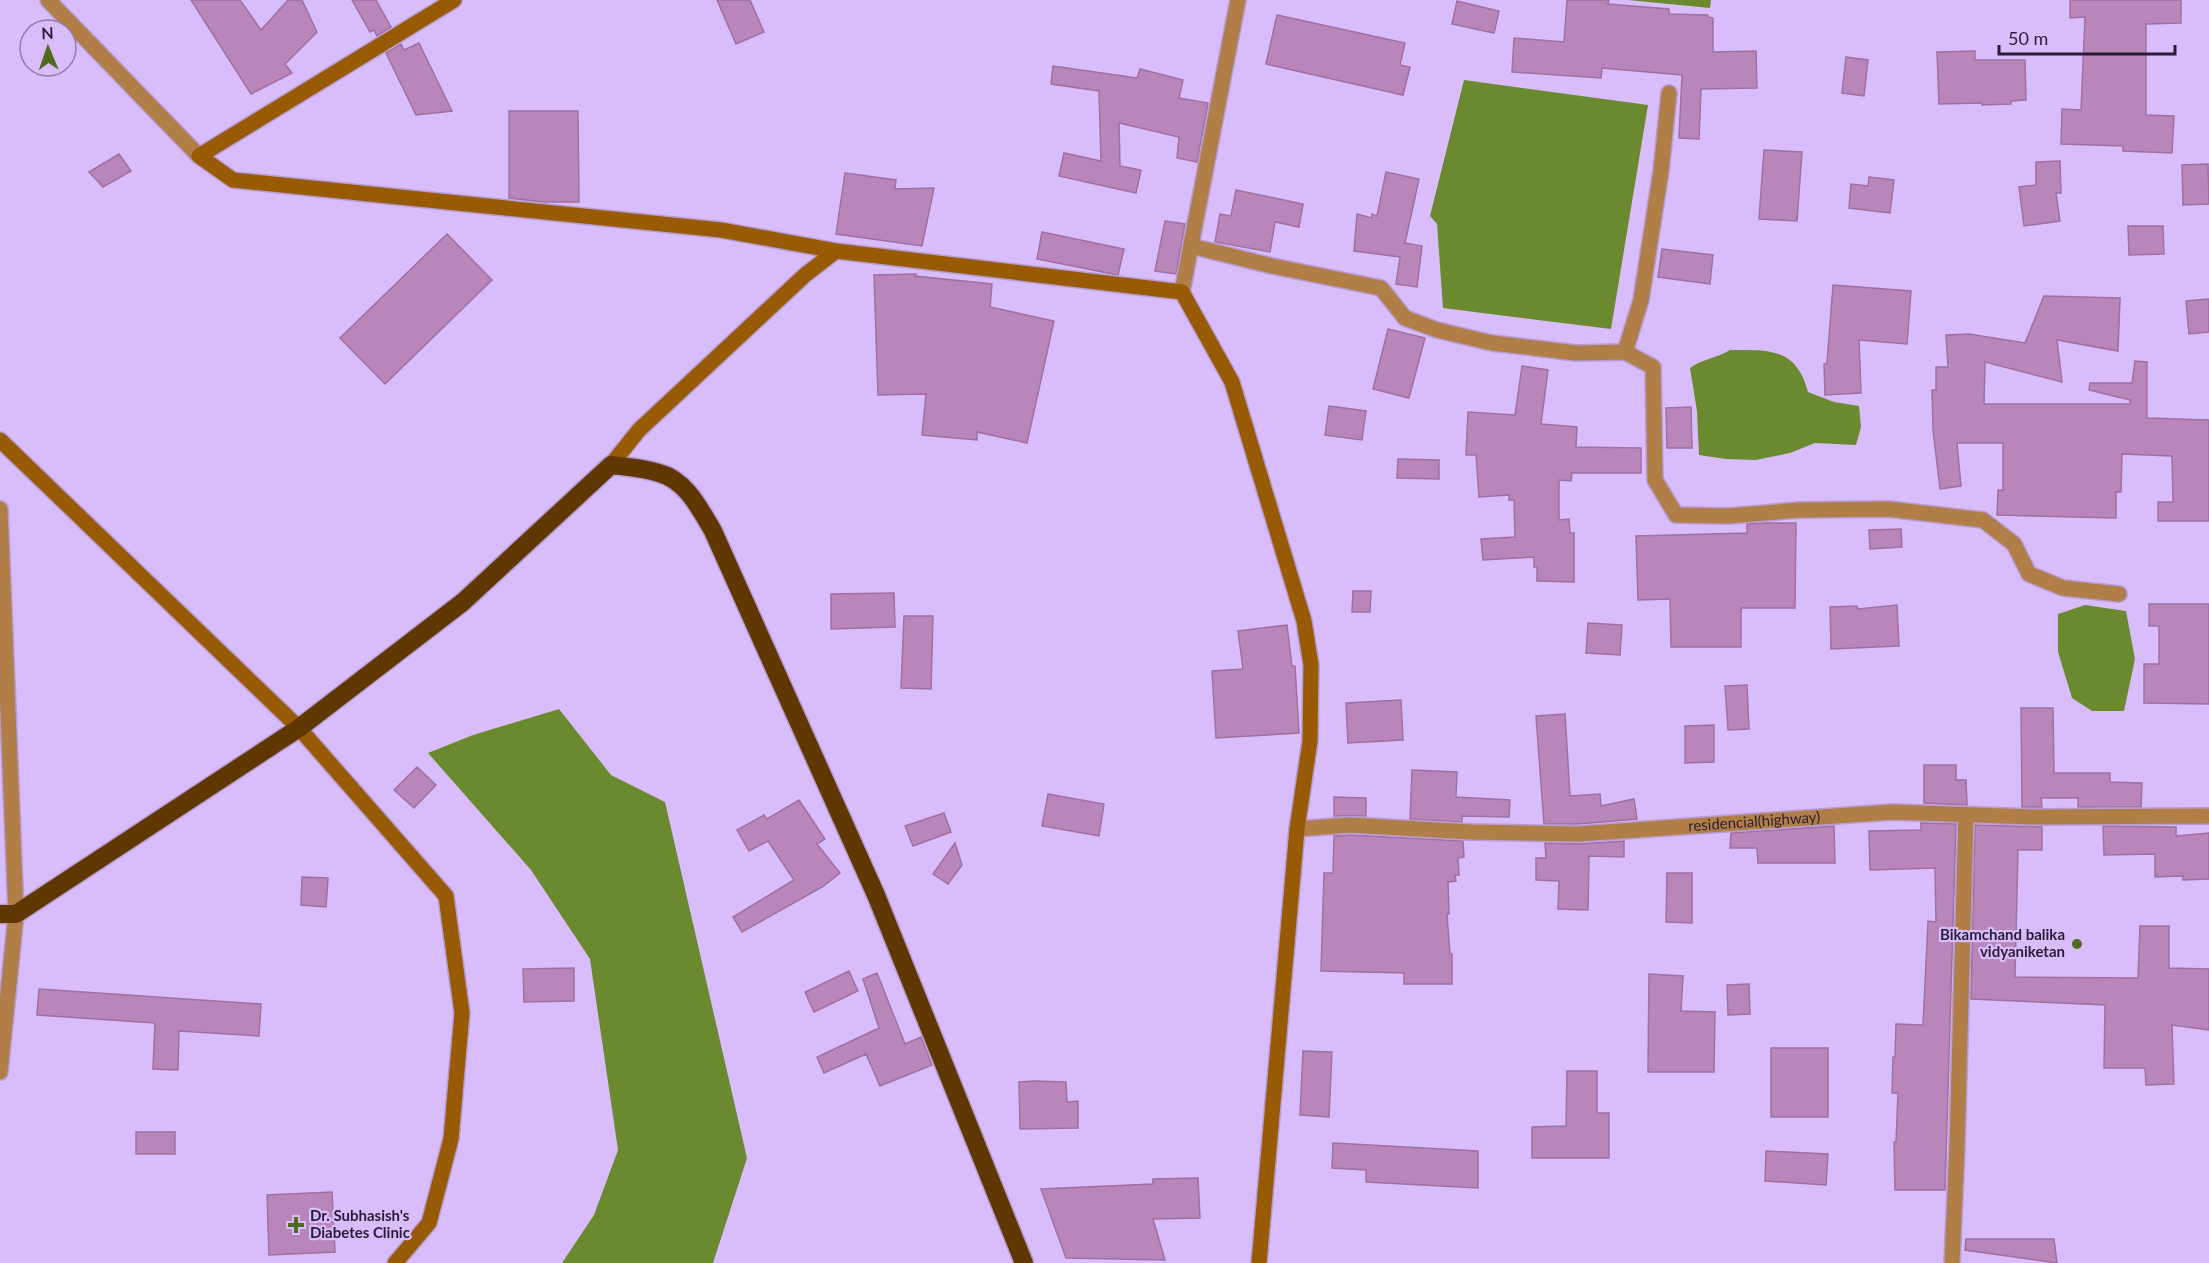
<svg xmlns="http://www.w3.org/2000/svg" width="2209" height="1263" viewBox="0 0 2209 1263" font-family="Lato,sans-serif">
<style>
.water{fill:#6b8a2f}
.building{fill:#b886b9;stroke:#a070a1;stroke-width:1.5}
.lines{fill:none;stroke-linecap:round;stroke-linejoin:round}
.street-casing{stroke:#b69cd3;stroke-width:18}
.secondary-casing{stroke:#b69cd3;stroke-width:18}
.highway-casing{stroke:#b69cd3;stroke-width:21}
.street{stroke:#b27e47;stroke-width:15}
.secondary{stroke:#985b03;stroke-width:15}
.highway{stroke:#603700;stroke-width:18}
.poi-dot{fill:#516a1b;stroke:#d9bcfb;stroke-width:2}
.labels{text-anchor:middle;stroke-width:4.5;stroke-linejoin:round;paint-order:stroke}
.street-label{font-size:15px;fill:#291d35;stroke:#d9bcfb}
.poi-label{font-size:15px;font-weight:bold;fill:#291d35;stroke:#d9bcfb;text-anchor:end}
</style>
<rect width="100%" height="100%" fill="#d9bcfb"/>
<!-- water -->
<path class="water" d="M 1628,0 L 1711,0 L 1710,8 Z
M 1464,80 L 1648,105 L 1611,329 L 1443,308 L 1437,224 L 1430,216 Z
M 1730,350 C 1768,350 1796,347 1808,392 L 1834,402 L 1859,406 L 1861,427 L 1856,445 L 1815,443 L 1790,453 L 1756,460 L 1726,459 L 1699,455 L 1697,411 L 1690,368 C 1702,359 1717,358 1730,350 Z
M 2085,605 L 2126,611 L 2135,659 L 2124,711 L 2092,711 L 2072,698 L 2058,652 L 2058,614 Z
M 559,709 L 611,775 L 665,802 L 747,1158 L 713,1263 L 562,1263 L 594,1215 L 618,1150 L 590,959 L 531,870 L 428,753 L 473,735 Z"/>
<!-- building -->
<path class="building" d="M 191,0 L 240,0 L 261,30 L 288,0 L 302,0 L 317,32 L 285,64 L 292,73 L 251,94 Z
M 352,0 L 376,0 L 391,27 L 377,36 L 374,30 L 370,32 Z
M 717,0 L 750,0 L 764,32 L 736,44 Z
M 1567,0 L 1609,0 L 1608,4 L 1669,9 L 1669,14 L 1708,15 L 1708,17 L 1713,18 L 1713,52 L 1756,51 L 1757,88 L 1701,89 L 1699,139 L 1679,138 L 1682,75 L 1602,68 L 1601,78 L 1512,72 L 1514,38 L 1564,42 Z
M 2070,0 L 2181,0 L 2181,23 L 2146,24 L 2146,115 L 2174,116 L 2172,153 L 2123,151 L 2123,146 L 2061,144 L 2062,109 L 2081,110 L 2085,17 L 2070,18 Z
M 1457,1 L 1499,11 L 1494,33 L 1452,24 Z
M 1277,15 L 1405,43 L 1400,65 L 1410,67 L 1403,95 L 1266,64 Z
M 419,43 L 452,111 L 416,115 L 386,53 L 401,44 L 404,50 Z
M 1975,51 L 1975,60 L 2025,60 L 2026,100 L 2011,101 L 2011,104 L 1982,105 L 1982,103 L 1939,104 L 1937,52 Z
M 1846,57 L 1868,60 L 1864,96 L 1842,93 Z
M 1053,66 L 1137,78 L 1140,69 L 1183,80 L 1179,98 L 1208,103 L 1197,162 L 1177,158 L 1179,137 L 1119,123 L 1120,166 L 1141,170 L 1136,193 L 1059,176 L 1064,153 L 1101,161 L 1099,91 L 1051,84 Z
M 509,111 L 578,111 L 579,202 L 544,202 L 509,198 Z
M 1764,150 L 1802,152 L 1797,221 L 1759,219 Z
M 119,154 L 131,171 L 103,187 L 89,172 Z
M 2060,161 L 2061,193 L 2056,193 L 2060,221 L 2024,226 L 2019,187 L 2036,185 L 2036,162 Z
M 2208,164 L 2209,204 L 2183,205 L 2182,165 Z
M 1386,172 L 1419,179 L 1405,243 L 1422,246 L 1417,287 L 1396,284 L 1400,257 L 1354,251 L 1357,214 L 1372,218 L 1372,214 L 1377,216 Z
M 845,173 L 896,180 L 895,189 L 934,188 L 922,246 L 836,234 Z
M 1869,177 L 1894,180 L 1890,213 L 1849,208 L 1851,184 L 1868,186 Z
M 1236,190 L 1303,204 L 1299,227 L 1275,222 L 1270,252 L 1215,242 L 1220,214 L 1231,216 Z
M 1165,221 L 1185,224 L 1176,274 L 1155,271 Z
M 2128,226 L 2163,226 L 2164,254 L 2129,255 Z
M 1042,232 L 1124,249 L 1118,275 L 1037,259 Z
M 447,234 L 492,280 L 385,384 L 340,338 Z
M 1662,249 L 1713,255 L 1710,284 L 1658,277 Z
M 916,274 L 915,276 L 992,284 L 990,307 L 1054,321 L 1027,443 L 977,432 L 977,440 L 922,435 L 926,394 L 878,395 L 874,275 Z
M 1833,285 L 1911,291 L 1907,344 L 1859,340 L 1861,393 L 1825,395 L 1824,364 L 1827,363 Z
M 2044,296 L 2120,298 L 2118,351 L 2057,340 L 2062,382 L 1985,362 L 1984,404 L 2130,404 L 2130,400 L 2089,390 L 2090,383 L 2132,383 L 2135,361 L 2147,362 L 2147,418 L 2209,420 L 2209,521 L 2158,521 L 2158,502 L 2173,502 L 2172,456 L 2122,454 L 2121,492 L 2116,492 L 2116,518 L 1997,515 L 1998,490 L 2003,490 L 2003,443 L 1957,443 L 1961,486 L 1940,489 L 1933,430 L 1932,390 L 1936,390 L 1936,367 L 1948,367 L 1946,335 L 1969,334 L 2025,343 Z
M 2209,299 L 2209,332 L 2189,334 L 2186,301 Z
M 1388,329 L 1425,338 L 1409,398 L 1373,389 Z
M 1522,366 L 1548,370 L 1541,424 L 1577,427 L 1576,447 L 1641,448 L 1641,473 L 1572,473 L 1571,481 L 1559,480 L 1559,520 L 1569,519 L 1570,533 L 1574,533 L 1574,582 L 1537,581 L 1537,567 L 1534,567 L 1534,557 L 1483,560 L 1481,539 L 1515,537 L 1514,500 L 1509,500 L 1509,495 L 1479,497 L 1476,455 L 1466,455 L 1468,412 L 1515,415 Z
M 1329,406 L 1366,411 L 1362,440 L 1325,435 Z
M 1691,407 L 1692,448 L 1667,448 L 1666,408 Z
M 1398,459 L 1439,460 L 1439,479 L 1397,478 Z
M 1764,523 L 1796,523 L 1795,608 L 1741,608 L 1741,647 L 1671,647 L 1670,599 L 1638,600 L 1636,536 L 1747,533 L 1747,524 Z
M 1901,529 L 1902,547 L 1870,549 L 1869,530 Z
M 1353,591 L 1371,591 L 1370,612 L 1352,612 Z
M 894,593 L 895,627 L 831,629 L 831,594 Z
M 2149,604 L 2209,604 L 2209,704 L 2144,703 L 2144,664 L 2159,664 L 2159,626 L 2149,626 Z
M 1897,605 L 1899,646 L 1831,649 L 1830,607 L 1857,606 L 1858,609 Z
M 904,616 L 933,616 L 931,689 L 901,688 Z
M 1588,623 L 1622,625 L 1620,655 L 1586,653 Z
M 1287,625 L 1292,666 L 1295,666 L 1299,733 L 1216,738 L 1212,671 L 1243,669 L 1238,631 Z
M 1747,685 L 1749,729 L 1728,730 L 1725,686 Z
M 1401,700 L 1403,740 L 1348,743 L 1346,703 Z
M 2021,708 L 2053,708 L 2054,773 L 2110,773 L 2110,782 L 2142,783 L 2141,807 L 2078,807 L 2078,798 L 2041,798 L 2042,807 L 2022,807 Z
M 1565,714 L 1570,796 L 1600,794 L 1601,806 L 1634,799 L 1637,819 L 1578,824 L 1544,824 L 1536,716 Z
M 1714,725 L 1714,762 L 1685,763 L 1685,726 Z
M 1924,765 L 1956,765 L 1956,780 L 1966,780 L 1967,805 L 1924,803 Z
M 417,767 L 436,785 L 414,808 L 394,790 Z
M 1412,770 L 1457,772 L 1456,797 L 1510,800 L 1509,817 L 1462,816 L 1462,822 L 1410,819 Z
M 1048,794 L 1104,804 L 1099,836 L 1042,826 Z
M 1334,797 L 1366,798 L 1366,816 L 1334,816 Z
M 799,800 L 825,839 L 817,844 L 840,873 L 822,887 L 742,932 L 733,917 L 794,880 L 768,841 L 749,851 L 737,830 L 764,815 L 767,819 Z
M 944,813 L 951,832 L 913,846 L 905,826 Z
M 1921,823 L 1956,824 L 1945,1190 L 1895,1190 L 1894,1142 L 1896,1142 L 1898,1093 L 1892,1093 L 1893,1057 L 1895,1057 L 1896,1024 L 1923,1025 L 1928,921 L 1936,922 L 1935,868 L 1870,870 L 1869,831 L 1921,830 Z
M 1975,825 L 2042,827 L 2042,850 L 2018,850 L 2015,977 L 2138,978 L 2140,926 L 2169,926 L 2169,968 L 2209,969 L 2209,1030 L 2172,1025 L 2174,1084 L 2146,1085 L 2145,1068 L 2104,1068 L 2105,1005 L 1971,999 Z
M 1834,826 L 1835,863 L 1758,863 L 1757,848 L 1730,848 L 1731,833 Z
M 2103,826 L 2176,827 L 2176,836 L 2209,833 L 2209,879 L 2183,880 L 2183,876 L 2155,877 L 2155,854 L 2104,855 Z
M 1350,835 L 1463,841 L 1464,857 L 1458,858 L 1459,875 L 1455,875 L 1456,881 L 1448,882 L 1449,914 L 1447,914 L 1450,954 L 1452,954 L 1452,984 L 1404,984 L 1404,973 L 1321,971 L 1324,873 L 1333,873 L 1334,836 Z
M 1624,841 L 1624,857 L 1589,856 L 1588,910 L 1558,909 L 1559,881 L 1536,880 L 1536,858 L 1546,858 L 1545,843 L 1579,844 Z
M 955,843 L 962,865 L 948,884 L 933,874 Z
M 1667,873 L 1692,873 L 1692,923 L 1666,922 Z
M 302,877 L 328,878 L 326,907 L 301,905 Z
M 574,968 L 574,1001 L 524,1002 L 523,969 Z
M 849,971 L 858,991 L 814,1012 L 805,992 Z
M 877,973 L 905,1044 L 921,1037 L 932,1065 L 880,1086 L 866,1054 L 824,1073 L 817,1057 L 879,1028 L 863,979 Z
M 1649,974 L 1683,976 L 1681,1011 L 1715,1012 L 1714,1072 L 1648,1072 Z
M 1749,984 L 1750,1014 L 1728,1015 L 1727,985 Z
M 39,989 L 261,1004 L 259,1036 L 179,1031 L 178,1070 L 153,1069 L 155,1023 L 37,1015 Z
M 1771,1048 L 1828,1048 L 1828,1117 L 1771,1117 Z
M 1303,1051 L 1332,1052 L 1329,1117 L 1300,1115 Z
M 1567,1071 L 1597,1071 L 1597,1113 L 1609,1113 L 1609,1158 L 1532,1158 L 1532,1127 L 1566,1126 Z
M 1035,1081 L 1066,1082 L 1067,1102 L 1078,1101 L 1078,1128 L 1020,1129 L 1019,1082 Z
M 136,1132 L 175,1132 L 175,1154 L 136,1154 Z
M 1333,1143 L 1478,1151 L 1478,1188 L 1366,1182 L 1366,1170 L 1332,1168 Z
M 1766,1151 L 1828,1154 L 1826,1185 L 1765,1181 Z
M 1198,1178 L 1200,1218 L 1153,1219 L 1165,1260 L 1066,1258 L 1041,1189 L 1153,1184 L 1153,1179 Z
M 332,1192 L 335,1252 L 269,1255 L 267,1195 Z
M 1966,1239 L 2054,1239 L 2057,1263 L 1965,1250 Z"/>
<g class="lines">
<!-- street casing -->
<g class="street-casing">
<g id="street">
<path d="M 48,0 L 199,156"/>
<path d="M 1191,246 L 1272,266 L 1381,288 L 1405,318 L 1437,330 L 1492,343 L 1576,353 L 1625,352 L 1653,367 L 1655,480 L 1676,515 L 1728,516 L 1800,510 L 1888,509 L 1983,520 L 2014,544 L 2029,574 L 2063,588 L 2119,594"/>
<path d="M 1182,292 L 1238,0"/>
<path d="M 1625,352 L 1641,300 L 1661,171 L 1669,93"/>
<path d="M 0,509 L 16,914 L 0,1072"/>
<path id="s1" d="M 1297,829 L 1350,825 L 1471,832 L 1578,834 L 1893,812 L 2032,817 L 2209,816"/>
<path d="M 1952,1263 L 1957,1147 L 1966,815"/>
</g>
</g>
<!-- secondary casing -->
<g class="secondary-casing">
<path id="secondary" d="M 454,0 L 199,156 L 233,180 L 721,230 L 836,251 L 1182,292 L 1232,382 L 1304,621 L 1311,665 L 1310,741 L 1297,829 L 1259,1263
M 0,440 L 299,728 L 446,896 L 462,1013 L 451,1139 L 429,1223 L 395,1263
M 611,465 L 639,430 L 805,275 L 836,251"/>
</g>
<!-- highway casing -->
<g class="highway-casing">
<path id="highway" d="M 0,914 L 16,914 L 299,728 L 463,602 L 611,465 C 627,467 644,468 659,473 C 686,480 700,509 713,531 L 876,895 L 1024,1263"/>
</g>
<!-- street -->
<use href="#street" class="street"/>
<!-- secondary -->
<use href="#secondary" class="secondary"/>
<!-- highway -->
<use href="#highway" class="highway"/>
</g>
<!-- markers -->
<g class="poi-dot">
<circle cx="2077" cy="944" r="6"/>
<path d="M293 1216h6v6h6v6h-6v6h-6v-6h-6v-6h6z"/>
</g>
<g class="labels">
<!-- street labels -->
<g class="street-label">
<text dy="5" stroke="none"><textPath href="#s1" startOffset="458">residencial(highway)</textPath></text>
</g>
<!-- poi labels -->
<g class="poi-label">
<text x="2065" y="940">Bikamchand balika<tspan x="2065" dy="17">vidyaniketan</tspan></text>
<text x="310" y="1221" text-anchor="start">Dr. Subhasish's<tspan x="310" dy="17">Diabetes Clinic</tspan></text>
</g>
</g>
<!-- north arrow -->
<g transform="translate(48 48) rotate(358)"><circle r="28" fill="#d9bcfb" stroke="#937cac" stroke-width="1.5"/>
<path d="M0-4.5L10 22L0 15L-10 22Z" fill="#516a1b"/>
<text y="-9" font-size="16" font-weight="bold" text-anchor="middle" fill="#291d35">N</text>
</g>
<!-- scale -->
<path d="M1999 45v9h176v-9" fill="none" stroke="#291d35" stroke-width="3"/>
<text x="2008" y="45" font-size="18" fill="#291d35" stroke="#d9bcfb" stroke-width="4.5" paint-order="stroke">50 m</text>
</svg>
